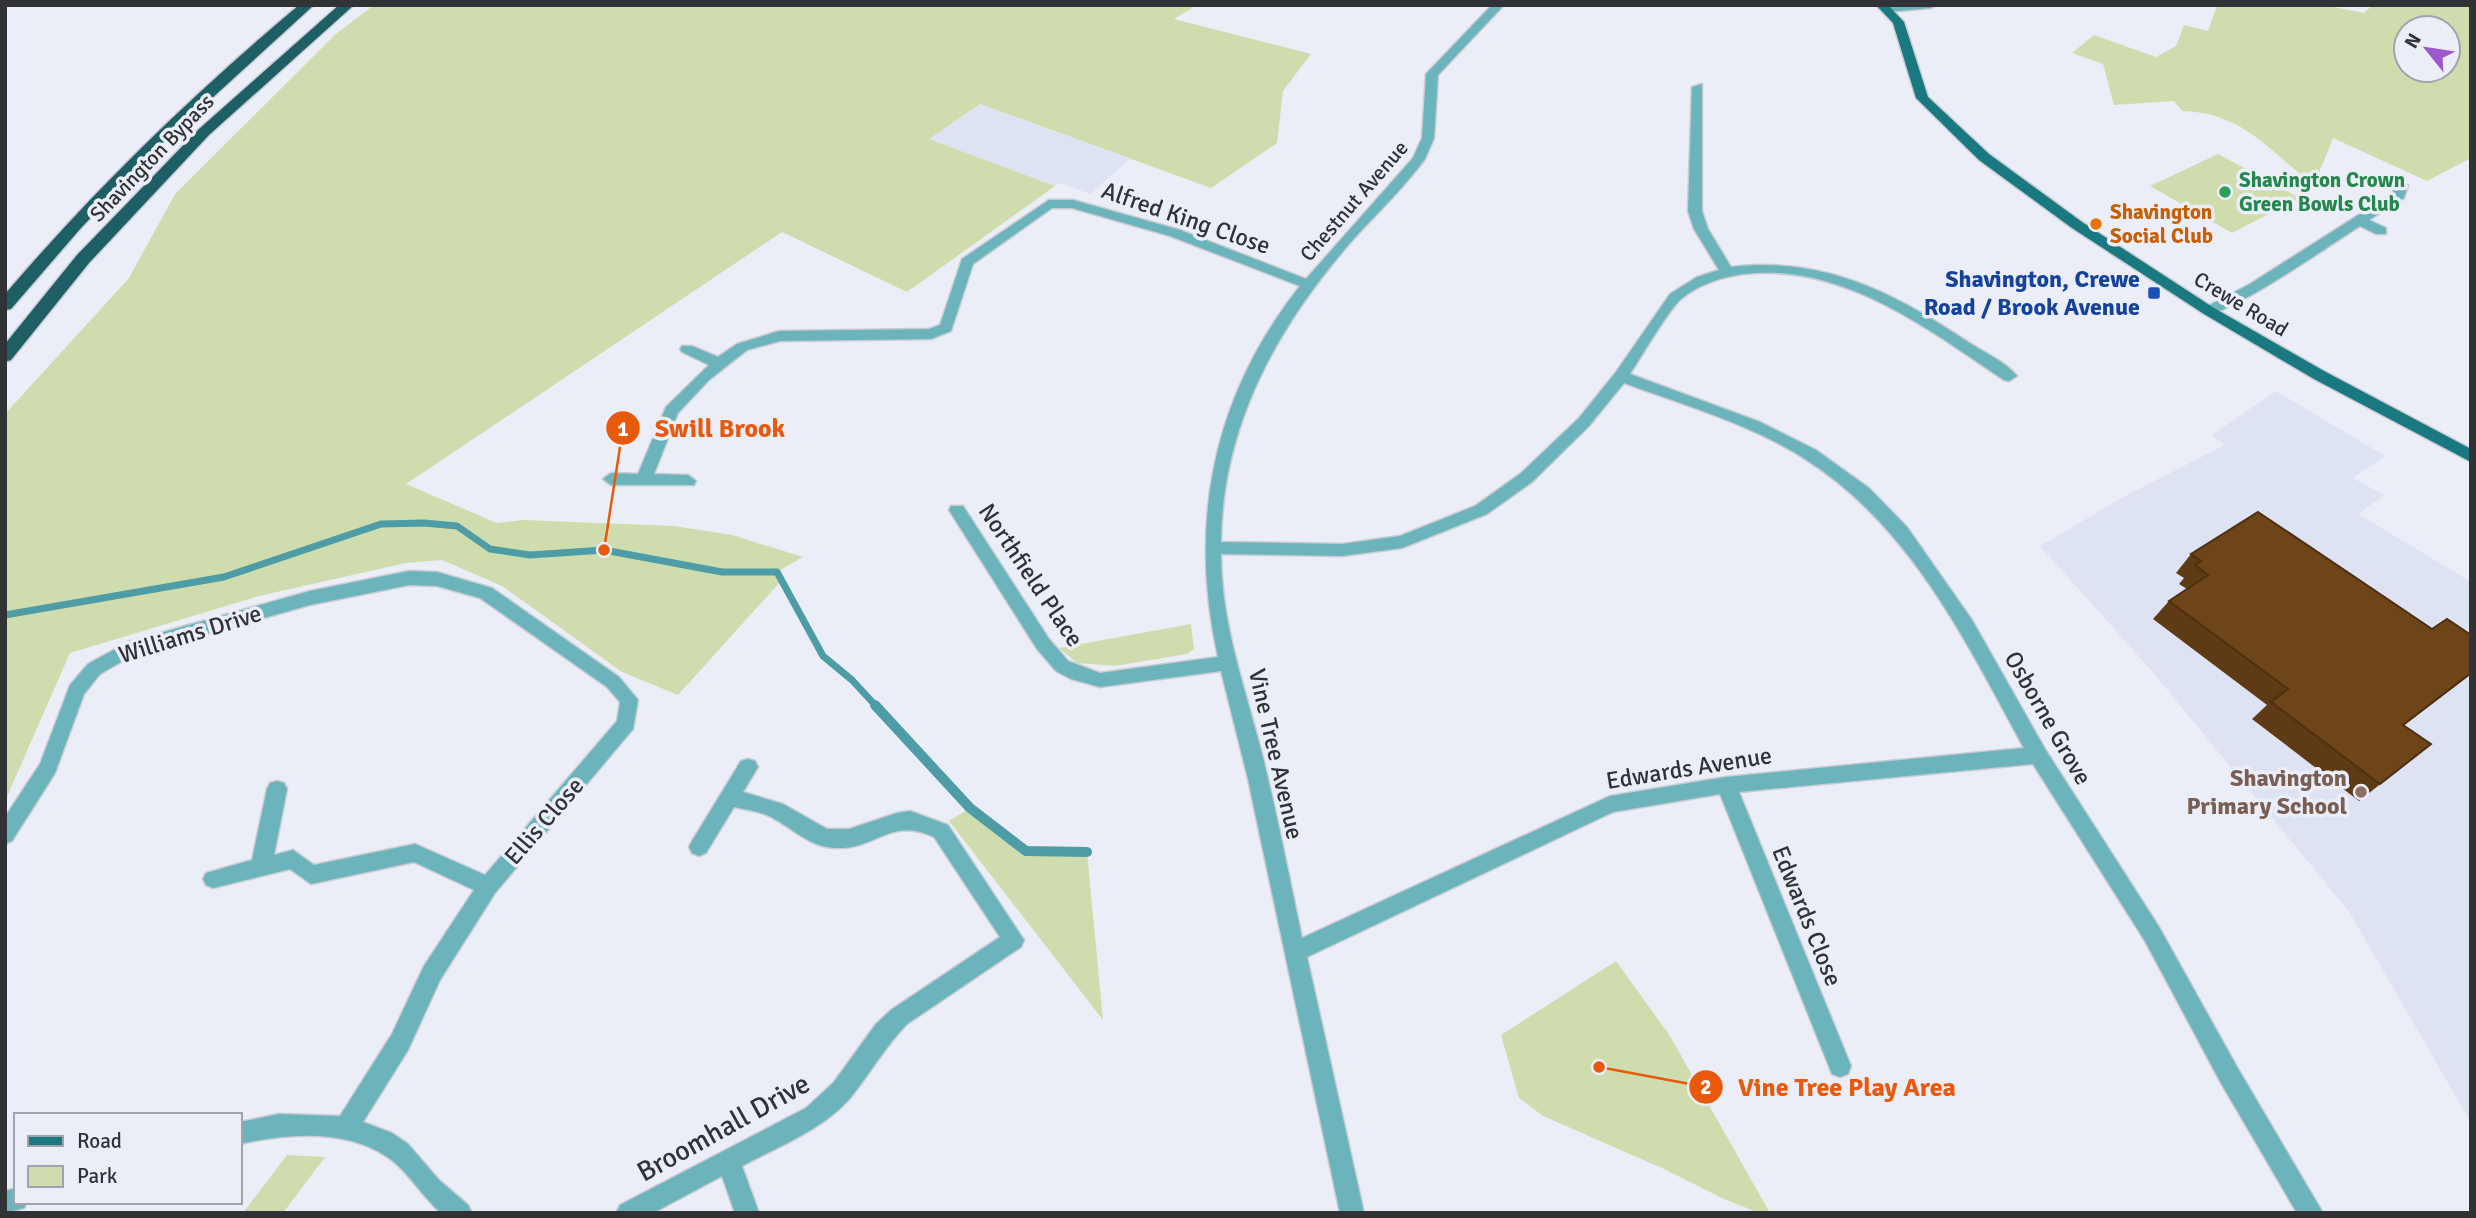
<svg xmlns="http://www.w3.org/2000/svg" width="2476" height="1218" viewBox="0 0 2476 1218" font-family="Signika,sans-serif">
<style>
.built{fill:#dee3f3}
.green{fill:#cfddae;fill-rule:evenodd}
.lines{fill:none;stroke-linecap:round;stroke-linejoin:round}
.stream-far1{stroke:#4e9ca5;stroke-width:7}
.stream{stroke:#4e9ca5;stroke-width:10}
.minor-casing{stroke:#caccd4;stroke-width:3}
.major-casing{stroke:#caccd4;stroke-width:3}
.highway-casing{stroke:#caccd4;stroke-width:3}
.minor{fill:#6cb4bb;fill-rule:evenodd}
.major{fill:#197880;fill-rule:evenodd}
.highway{fill:#1e5f65;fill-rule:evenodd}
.wall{fill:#5f3b15}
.shaded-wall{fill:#4d3011}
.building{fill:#6e4518;stroke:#4d3011;stroke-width:2}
.leisure-dot{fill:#2e9e5b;stroke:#ebeef7;stroke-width:2.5}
.food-dot{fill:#e8710a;stroke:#ebeef7;stroke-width:2.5}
.transit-dot{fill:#1a4fb4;stroke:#ebeef7;stroke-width:2.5}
.education-dot{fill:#8d6e63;stroke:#ebeef7;stroke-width:2.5}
.labels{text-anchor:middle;stroke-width:7;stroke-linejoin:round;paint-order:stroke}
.far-street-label{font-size:21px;fill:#313236;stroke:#ebeef7}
.far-leisure-label{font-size:21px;font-weight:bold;fill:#27864d;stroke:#ebeef7;text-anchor:start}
.far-food-label{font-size:21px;font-weight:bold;fill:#c56008;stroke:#ebeef7;text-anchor:start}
.street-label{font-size:24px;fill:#313236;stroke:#ebeef7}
.transit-label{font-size:24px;font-weight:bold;fill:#164399;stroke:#ebeef7;text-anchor:end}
.education-label{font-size:24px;font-weight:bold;fill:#785e54;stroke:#ebeef7;text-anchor:end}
.near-street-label{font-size:28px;fill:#313236;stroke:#ebeef7}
.leader{fill:none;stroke:#e8590c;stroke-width:2.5}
.callout-dot{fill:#e8590c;stroke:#ebeef7;stroke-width:2.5}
.mark-label{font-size:21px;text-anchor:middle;font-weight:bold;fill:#fff}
.callout-label{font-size:26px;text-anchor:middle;font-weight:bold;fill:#e8590c;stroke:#ebeef7;stroke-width:7;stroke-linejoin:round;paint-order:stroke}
</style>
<rect width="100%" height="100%" fill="#ebeef7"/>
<!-- built -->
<path class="built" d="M 980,104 L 1130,159 L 1090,194 L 1060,183 L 1055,186 L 929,139 Z
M 2276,391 L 2385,456 L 2353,478 L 2384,495 L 2358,514 L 2471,582 L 2471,1123 L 2350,913 L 2152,671 L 2040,546 L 2125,496 L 2225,445 L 2212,435 Z"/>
<!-- green -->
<path class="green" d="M 374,5 L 1197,5 L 1174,19 L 1311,54 L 1283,91 L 1277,143 L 1211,188 L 980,104 L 929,139 L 1055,186 L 907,292 L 782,232 L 406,484 L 497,523 L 524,520 L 674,526 L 732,535 L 803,557 L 777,572 L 781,581 L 678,695 L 622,672 L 502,586 L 442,560 L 406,563 L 259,596 L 70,653 L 5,801 L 5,414 L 129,278 L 175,194 L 336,34 Z
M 2217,5 L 2324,5 L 2364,13 L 2373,5 L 2471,5 L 2471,158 L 2427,181 L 2333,138 L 2314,185 C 2270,152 2243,112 2182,111 L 2174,101 L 2114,105 L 2103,64 L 2072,53 L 2094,35 L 2156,57 L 2176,46 L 2184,25 L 2208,31 ZM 2406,28 L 2448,28 L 2448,70 L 2406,70 Z
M 2218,154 L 2300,198 L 2232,233 L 2150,186 Z
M 1191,624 L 1194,649 L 1187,654 L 1115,666 L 1077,663 L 1059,648 Z
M 970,808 L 1026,851 L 1087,852 L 1103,1020 L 949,821 Z
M 1616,961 L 1670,1036 L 1770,1213 L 1759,1213 L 1724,1199 L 1664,1169 L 1543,1116 L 1519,1098 L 1501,1035 Z
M 287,1155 L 325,1157 L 283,1213 L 243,1213 Z"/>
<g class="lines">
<!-- stream-far1 -->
<path class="stream-far1" d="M 5,615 L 224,577 L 381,524 L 424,523 L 457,526 L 490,549 L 530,555 L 604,550 L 722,572 L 777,572 L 823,656 L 852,680 L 876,706"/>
<!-- stream -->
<path class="stream" d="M 875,705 L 970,808 L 1026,851 L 1087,852"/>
<!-- minor casing -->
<g class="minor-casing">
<path id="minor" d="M 1492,5 L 1504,5 L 1438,75 L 1434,138 L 1425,159 C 1403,189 1375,215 1350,243 C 1276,329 1222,426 1221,542 L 1342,544 L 1400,536 L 1475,506 L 1520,474 L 1579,418 L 1616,372 L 1670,294 L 1697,277 L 1719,270 L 1694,229 L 1688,211 L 1692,87 L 1702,84 L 1702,211 L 1708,229 L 1731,267 C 1823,256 1893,292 1968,342 C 1983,352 2006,362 2017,376 L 2009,381 L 2004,380 C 1926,328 1843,263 1744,274 C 1722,277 1699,284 1681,299 C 1667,312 1642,356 1630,374 L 1760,422 L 1816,450 L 1869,488 L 1907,527 L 1972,620 L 2045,749 L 2159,927 L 2237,1067 L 2323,1213 L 2297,1213 L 2221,1083 L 2145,941 L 2033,764 L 1739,792 L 1851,1066 L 1848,1074 L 1840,1077 L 1832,1074 L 1720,794 L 1613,812 L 1307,957 L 1364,1213 L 1340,1213 L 1248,779 L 1221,671 L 1100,687 L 1071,679 L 1056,671 L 1037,649 L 949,510 L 951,506 L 963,506 L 1049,639 L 1068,661 L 1100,673 L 1218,657 C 1188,522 1213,396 1300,286 L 1170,236 L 1072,208 L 1052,208 L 973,264 L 951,331 L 931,339 L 780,341 L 747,350 L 709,380 L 678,413 L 654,474 L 688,475 L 696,481 L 694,485 L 611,485 L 603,479 L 611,473 L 638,474 L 666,407 L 709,365 L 682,352 L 680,349 L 682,346 L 692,346 L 718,357 L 737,344 L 779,331 L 929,329 L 940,325 L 962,259 L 1049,200 L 1073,200 L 1180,230 L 1306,279 L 1413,158 L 1422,138 L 1426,74 ZM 1624,383 C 1684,405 1751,424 1805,459 C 1911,526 1966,642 2024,748 L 1726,777 L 1610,796 L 1302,938 C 1289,876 1277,814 1262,754 C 1245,687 1221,624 1221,554 L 1342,556 L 1402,548 L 1487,514 L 1532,482 L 1589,426 Z
M 1891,5 L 1936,5 L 1931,8 L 1887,12 L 1881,9 Z
M 2401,181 L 2408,185 L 2404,198 L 2369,220 L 2386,228 L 2386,234 L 2376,234 L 2360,226 C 2336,241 2225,319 2204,314 L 2202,311 L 2204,308 L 2250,284 L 2393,193 L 2394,185 Z
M 409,571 L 437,572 L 492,588 L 619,677 L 638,700 L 633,729 L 495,893 L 440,980 L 408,1050 L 363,1122 L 392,1133 L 408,1144 L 439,1180 L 468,1205 L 472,1213 L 441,1213 C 423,1197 411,1176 393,1161 C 351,1128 288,1133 240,1144 L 240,1122 L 279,1114 L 340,1116 L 392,1034 L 424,966 L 474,890 L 414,862 L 311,884 L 290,869 L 213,888 L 206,885 L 203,879 L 206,873 L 252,860 L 267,789 L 270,783 L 277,781 L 284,783 L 287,789 L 274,855 L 293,850 L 314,865 L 415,844 L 485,875 L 617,721 L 620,702 L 607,687 L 480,598 L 437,586 L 409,585 L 310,605 L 133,655 L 100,674 L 84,694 L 55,773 L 12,841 L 5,844 L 5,817 L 40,764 L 70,685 L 88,664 L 128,642 L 310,591 Z
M 748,759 L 755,761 L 758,767 L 743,792 L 783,804 L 827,829 L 849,829 L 897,813 L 910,811 L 948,825 L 1024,940 L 1021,947 L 907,1024 C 885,1047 870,1073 851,1097 C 823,1130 779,1146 742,1166 L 759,1213 L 735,1213 L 722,1176 L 653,1213 L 616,1213 L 620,1205 L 806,1108 L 834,1082 L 876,1024 L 891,1010 L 1000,937 L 934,837 C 890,816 876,850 835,848 C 810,847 792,828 771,817 C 760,811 746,810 734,807 L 706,853 L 699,856 L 692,853 L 689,847 L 692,841 L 741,761 Z
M 16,1188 L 16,1202 L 27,1202 L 24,1208 L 5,1213 L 5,1191 Z"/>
</g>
<!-- major casing -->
<g class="major-casing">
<path id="major" d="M 1876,5 L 1888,5 L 1904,22 L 1928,97 L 1989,154 L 2082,222 L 2214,308 L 2324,371 L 2471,449 L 2471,462 L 2314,379 L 2204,314 L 2072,228 L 1979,160 L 1916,98 L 1893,23 Z"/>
</g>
<!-- highway casing -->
<g class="highway-casing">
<path id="highway" d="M 299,5 L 314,5 L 154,151 L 81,228 L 11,309 L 5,310 L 5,294 C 95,189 193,94 299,5 Z
M 339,5 L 354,5 L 209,135 L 89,263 L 11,360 L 5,362 L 5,344 L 77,255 L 199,129 Z"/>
</g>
<!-- minor -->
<use href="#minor" class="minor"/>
<!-- major -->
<use href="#major" class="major"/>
<!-- highway -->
<use href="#highway" class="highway"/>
</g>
<!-- wall -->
<path class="wall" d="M 2191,554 L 2432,629 L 2471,635 L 2471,674 L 2404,725 L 2431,744 L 2359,801 L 2252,719 L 2267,705 L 2153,619 L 2169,601 L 2187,589 L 2179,584 L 2184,578 L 2176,573 Z"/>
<!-- shaded-wall -->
<path class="shaded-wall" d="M 2471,673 L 2471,674 L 2382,742 L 2403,725 Z"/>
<!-- building -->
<path class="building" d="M 2258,512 L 2432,629 L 2447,619 L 2471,635 L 2471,673 L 2403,725 L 2431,744 L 2380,784 L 2271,702 L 2288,689 L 2169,601 L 2208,575 L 2195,565 L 2201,561 L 2191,554 Z"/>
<!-- markers -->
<circle class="leisure-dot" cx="2225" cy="192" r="7"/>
<circle class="food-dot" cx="2096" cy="224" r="7"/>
<rect class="transit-dot" x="2147" y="286" width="14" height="14" rx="3.5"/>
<circle class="education-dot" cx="2361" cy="792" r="7"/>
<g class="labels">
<!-- far-street labels -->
<g class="far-street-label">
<text transform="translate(152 158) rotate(-46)" y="7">Shavington Bypass</text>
<text transform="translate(1354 201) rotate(-49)" y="7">Chestnut Avenue</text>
<text transform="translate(2241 304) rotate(31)" y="7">Crewe Road</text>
</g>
<!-- far-leisure labels -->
<g class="far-leisure-label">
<text x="2239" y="187">Shavington Crown<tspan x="2239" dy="24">Green Bowls Club</tspan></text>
</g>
<!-- far-food labels -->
<g class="far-food-label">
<text x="2110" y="219">Shavington<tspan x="2110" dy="24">Social Club</tspan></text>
</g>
<!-- street labels -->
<g class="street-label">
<text transform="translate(1186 218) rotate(19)" y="8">Alfred King Close</text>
<text transform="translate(1031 575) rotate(56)" y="8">Northfield Place</text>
<text transform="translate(190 634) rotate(-17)" y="8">Williams Drive</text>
<text transform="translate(2048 718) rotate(60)" y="8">Osborne Grove</text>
<text transform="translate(1276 754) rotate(77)" y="8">Vine Tree Avenue</text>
<text transform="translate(1689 768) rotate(-9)" y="8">Edwards Avenue</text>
<text transform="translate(544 821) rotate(-49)" y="8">Ellis Close</text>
<text transform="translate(1807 916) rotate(68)" y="8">Edwards Close</text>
</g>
<!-- transit labels -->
<g class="transit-label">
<text x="2140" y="287">Shavington, Crewe<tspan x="2140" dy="28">Road / Brook Avenue</tspan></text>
</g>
<!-- education labels -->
<g class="education-label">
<text x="2347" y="786">Shavington<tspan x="2347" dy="28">Primary School</tspan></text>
</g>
<!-- near-street labels -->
<g class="near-street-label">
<text transform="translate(723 1127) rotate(-29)" y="10">Broomhall Drive</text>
</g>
</g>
<!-- callouts -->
<path class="leader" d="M604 550L623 428M1599 1067L1706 1087"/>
<g class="callout-dot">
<circle cx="604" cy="550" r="7"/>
<circle cx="1599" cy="1067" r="7"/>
<circle cx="623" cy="428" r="18"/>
<circle cx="1706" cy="1087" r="18"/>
</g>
<g class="mark-label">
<text x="623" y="436">1</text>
<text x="1706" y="1094">2</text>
</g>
<g class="callout-label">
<text x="720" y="437">Swill Brook</text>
<text x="1847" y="1096">Vine Tree Play Area</text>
</g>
<!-- border -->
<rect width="2476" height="1218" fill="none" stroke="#313236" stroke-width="14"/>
<!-- legend -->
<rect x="14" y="1113" width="228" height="91" fill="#ebeef7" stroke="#a1a3aa" stroke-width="2"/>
<rect x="28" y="1136" width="35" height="10" fill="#197880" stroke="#a1a3aa" stroke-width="2"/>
<text x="77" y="1148" font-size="21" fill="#313236">Road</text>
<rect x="28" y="1166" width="35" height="21" fill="#cfddae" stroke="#a1a3aa" stroke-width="2"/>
<text x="77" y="1183" font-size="21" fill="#313236">Park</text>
<!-- north arrow -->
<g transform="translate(2427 49) rotate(300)"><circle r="33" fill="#ebeef7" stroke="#a1a3aa" stroke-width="2"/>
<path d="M0-5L12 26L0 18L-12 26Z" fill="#9e58cd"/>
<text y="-10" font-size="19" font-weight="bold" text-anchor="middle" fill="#313236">N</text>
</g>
</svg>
